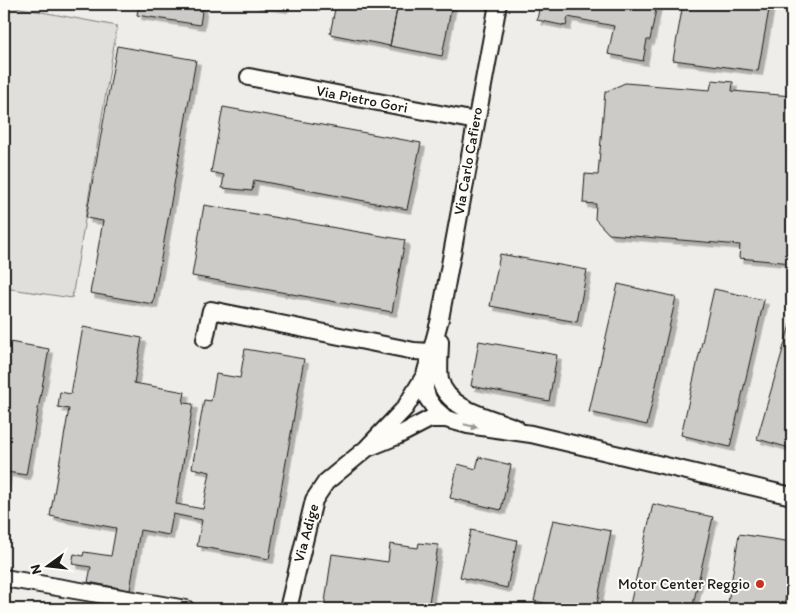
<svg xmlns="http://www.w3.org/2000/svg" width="796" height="613" viewBox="0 0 796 613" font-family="Itim,sans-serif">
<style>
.built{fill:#eeede9}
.green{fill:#e0dfdb;stroke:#7e7e7c}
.building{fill:#cccbc8;stroke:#1c1c1c;filter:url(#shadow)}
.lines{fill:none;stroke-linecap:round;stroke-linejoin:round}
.street-casing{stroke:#1c1c1c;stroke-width:20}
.street{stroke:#fdfcf7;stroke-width:16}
.oneway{fill:#989794}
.poi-dot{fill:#c8321e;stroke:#fdfcf7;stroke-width:2}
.labels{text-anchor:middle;stroke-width:4;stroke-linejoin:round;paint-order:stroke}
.street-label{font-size:15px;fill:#1c1c1c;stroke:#fdfcf7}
.poi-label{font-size:15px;fill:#1c1c1c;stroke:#fdfcf7;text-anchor:end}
</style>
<defs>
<filter id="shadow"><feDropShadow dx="4.5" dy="4.5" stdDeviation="0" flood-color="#0004"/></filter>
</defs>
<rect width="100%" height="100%" fill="#fdfcf7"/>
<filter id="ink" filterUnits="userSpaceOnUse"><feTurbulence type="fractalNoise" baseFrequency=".02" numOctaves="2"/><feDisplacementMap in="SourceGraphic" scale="10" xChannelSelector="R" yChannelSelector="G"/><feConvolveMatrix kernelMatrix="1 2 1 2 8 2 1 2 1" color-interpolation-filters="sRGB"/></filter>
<g filter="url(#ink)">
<!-- built -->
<path class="built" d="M 4,4 L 792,4 L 792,609 L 4,609 Z"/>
<!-- green -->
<path class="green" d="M 4,5 L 117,26 L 72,298 L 4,288 Z"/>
<!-- building -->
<path class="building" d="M 139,4 L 203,4 L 200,25 L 137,15 Z
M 254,4 L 284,4 L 283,8 Z
M 336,4 L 398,4 L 390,46 L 330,34 Z
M 398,4 L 452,4 L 442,56 L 390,46 Z
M 540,4 L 657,4 L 650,40 L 647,40 L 643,61 L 608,54 L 614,26 L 568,17 L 566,26 L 537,20 Z
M 683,4 L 770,4 L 758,71 L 673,60 Z
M 117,46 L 196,60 L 153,304 L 90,293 L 103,221 L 86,218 Z
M 712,80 L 733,82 L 732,91 L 792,96 L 792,263 L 739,258 L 740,245 L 609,234 L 595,219 L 596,204 L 583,203 L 585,174 L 598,175 L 605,92 L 625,83 L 710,90 Z
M 223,107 L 421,143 L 407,209 L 254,180 L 252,191 L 222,188 L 224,175 L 211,172 Z
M 204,205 L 405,240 L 392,312 L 192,276 Z
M 500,254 L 587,270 L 577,322 L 490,306 Z
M 618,284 L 676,297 L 647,425 L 589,412 Z
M 714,289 L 764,300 L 730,447 L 681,435 Z
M 792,318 L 792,440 L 790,448 L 757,439 Z
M 83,327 L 142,338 L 134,383 L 185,392 L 183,403 L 193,404 L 176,504 L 203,509 L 210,472 L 192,468 L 204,400 L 211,401 L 216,374 L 240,378 L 245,349 L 304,359 L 269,559 L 197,546 L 202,520 L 173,514 L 169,535 L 140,530 L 130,590 L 88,582 L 91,567 L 72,564 L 74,554 L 83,556 L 84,552 L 111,556 L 116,528 L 50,516 L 69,409 L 58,407 L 60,392 L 71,394 Z
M 4,341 L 49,349 L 26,475 L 7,472 L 4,492 Z
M 479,341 L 557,355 L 549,401 L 471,386 Z
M 479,457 L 511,465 L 501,510 L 450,498 L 458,464 L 476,469 Z
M 653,504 L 713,517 L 692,609 L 629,609 Z
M 553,520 L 611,531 L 596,609 L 574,609 L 534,601 Z
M 471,530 L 517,540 L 507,588 L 460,577 Z
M 739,534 L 792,542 L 792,558 L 784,609 L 727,609 Z
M 419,543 L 438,545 L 428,609 L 324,609 L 332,554 L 388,562 L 390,544 L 418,548 Z
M 792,558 L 792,609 L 784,609 Z"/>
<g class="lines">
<!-- street casing -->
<g class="street-casing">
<path id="street" d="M 498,4 L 440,319 L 425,375 L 425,390 L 428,399 L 435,409 L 446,419 L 468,425 L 531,434 L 792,496
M 249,77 L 476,121
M 205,339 L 211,310 L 414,351 L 430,352
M 440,341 C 440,353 438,368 440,380 C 448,411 491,417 516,428
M 370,447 L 397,436 L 430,419 L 446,419
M 4,578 L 186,609
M 288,609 L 314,500 L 326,482 L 366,449 L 405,408 L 425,375"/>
</g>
<!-- street -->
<use href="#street" class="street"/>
</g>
<!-- one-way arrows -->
<defs><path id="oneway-solid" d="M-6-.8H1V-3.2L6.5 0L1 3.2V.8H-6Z" transform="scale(1.25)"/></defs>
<use class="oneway" href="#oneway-solid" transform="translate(471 426) rotate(13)"/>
</g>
<!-- markers -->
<circle class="poi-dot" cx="760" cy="584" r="5"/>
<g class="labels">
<!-- street labels -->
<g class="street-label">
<text transform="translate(362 99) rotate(11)" y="5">Via Pietro Gori</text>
<text transform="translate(468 161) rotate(-80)" y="5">Via Carlo Cafiero</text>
<text transform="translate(306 533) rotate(-75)" y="5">Via Adige</text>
</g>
<!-- poi labels -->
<g class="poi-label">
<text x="750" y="589">Motor Center Reggio</text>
</g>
</g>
<!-- margin -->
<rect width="796" height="613" fill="none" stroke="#fdfcf7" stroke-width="20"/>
<rect x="10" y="10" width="776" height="593" fill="none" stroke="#1c1c1c" stroke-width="2" filter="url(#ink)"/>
<!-- north arrow -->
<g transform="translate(48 566) rotate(255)" stroke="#fdfcf7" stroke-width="4" paint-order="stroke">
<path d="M0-4L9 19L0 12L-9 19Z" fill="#1c1c1c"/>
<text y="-8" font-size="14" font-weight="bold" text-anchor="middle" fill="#1c1c1c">N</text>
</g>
</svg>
